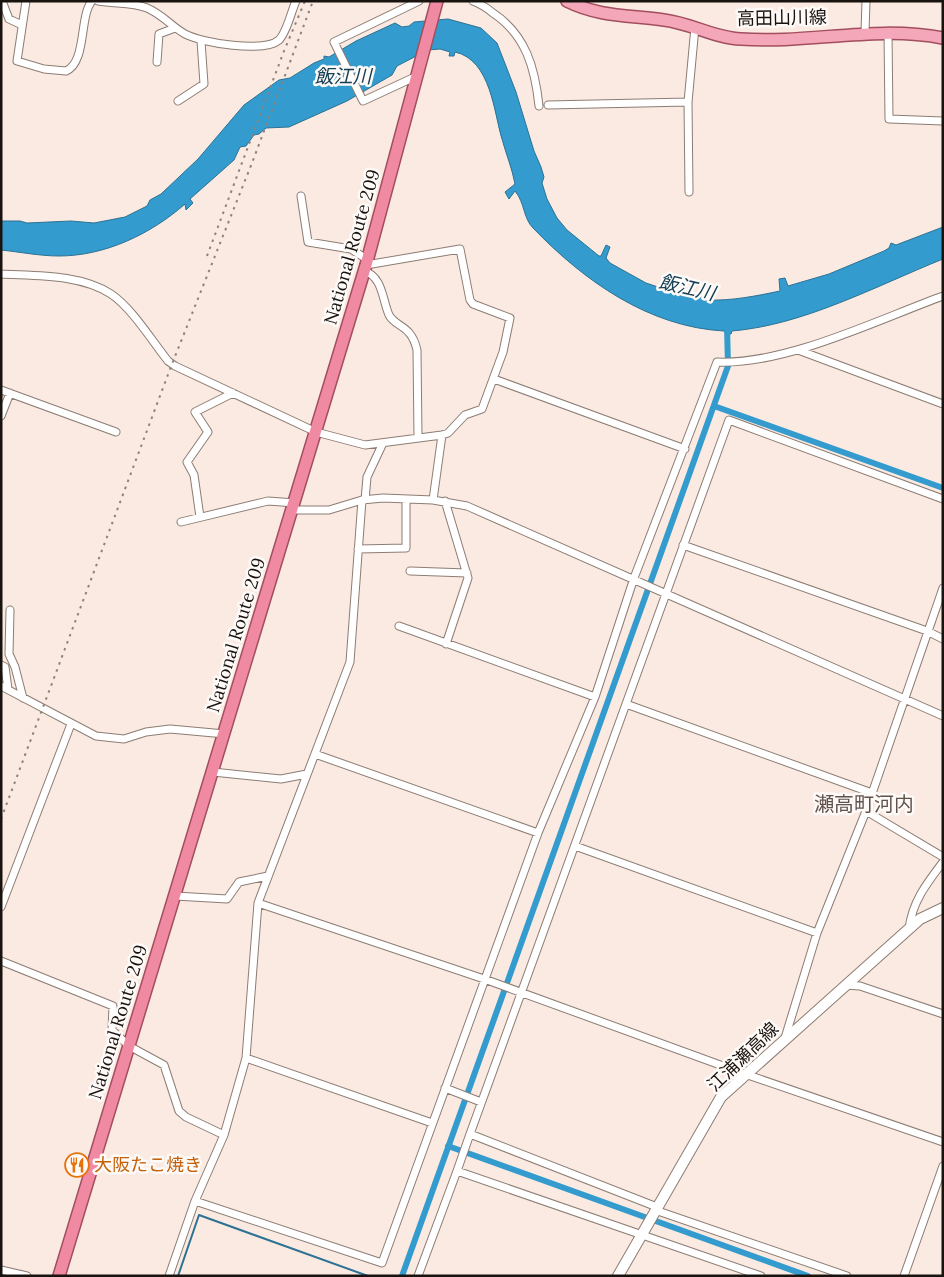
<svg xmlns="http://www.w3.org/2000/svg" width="944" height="1277" viewBox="0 0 944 1277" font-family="Lora,'Noto Sans JP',serif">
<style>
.water{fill:#339bcd;stroke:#2b7294}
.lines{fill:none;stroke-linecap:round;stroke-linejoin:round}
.stream{stroke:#2b7294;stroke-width:2}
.canal{stroke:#339bcd;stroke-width:6}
.minor-casing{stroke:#8c7d74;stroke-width:9}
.secondary-casing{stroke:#8c7d74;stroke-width:12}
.primary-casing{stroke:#a24e5f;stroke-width:14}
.trunk-casing{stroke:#a24e5f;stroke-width:14}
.minor{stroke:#fff;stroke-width:7}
.secondary{stroke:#fff;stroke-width:10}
.primary{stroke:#f4a7b9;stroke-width:11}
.trunk{stroke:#f08aa2;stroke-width:11}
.rail{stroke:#8e837c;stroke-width:2;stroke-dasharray:2.5 5;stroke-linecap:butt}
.labels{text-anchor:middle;stroke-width:5;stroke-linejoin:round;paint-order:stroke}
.street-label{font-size:18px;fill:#18130f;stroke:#fefaf8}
.food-label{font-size:18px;fill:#c56008;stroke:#fefaf8;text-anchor:start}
.water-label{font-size:19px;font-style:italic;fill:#154055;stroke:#fefaf8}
.quarter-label{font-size:20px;fill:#61534b;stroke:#fefaf8}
</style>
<rect width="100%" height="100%" fill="#fbeae1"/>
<!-- water -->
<path class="water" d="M 448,19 L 481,28 L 497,43 L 516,92 L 534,151 L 541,167 L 544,177 L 542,183 L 547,199 L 557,218 L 567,230 L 599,256 L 601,256 L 606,245 L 610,247 L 606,258 L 610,263 L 646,283 L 691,298 L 696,294 L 706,300 C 732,301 756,296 780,291 L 779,279 L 785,278 L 788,286 L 829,274 L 884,251 L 889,248 L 891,243 L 896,245 L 943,227 L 943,259 C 876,286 804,325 732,331 L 731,334 L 726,334 L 724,331 C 649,327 584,281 533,228 C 523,218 525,203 515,191 L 509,199 L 505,192 L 515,184 C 512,168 506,154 502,139 C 494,113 491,60 455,52 L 454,56 L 449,56 L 450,52 L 440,49 L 428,50 L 397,66 L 392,75 L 347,101 L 289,127 L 266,128 L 259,134 L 254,135 L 246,146 L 240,147 L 234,160 L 190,199 L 193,203 L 186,210 L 185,204 C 151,234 105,256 59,256 C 40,256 20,252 1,250 L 1,221 L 20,221 L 27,223 L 71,221 L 94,223 L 125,217 L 147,206 L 150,200 L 161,194 L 198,159 L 244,105 L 279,80 L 290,78 L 314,63 L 324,59 L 324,56 L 329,57 L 356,41 L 395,23 L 402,27 L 409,26 L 414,22 Z"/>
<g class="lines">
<!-- stream -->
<path class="stream" d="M 178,1276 L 199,1215 L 368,1276"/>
<!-- canal -->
<path class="canal" d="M 714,406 L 943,488
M 448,1146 L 808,1276
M 402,1276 L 728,366 L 727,326"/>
<!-- minor casing -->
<g class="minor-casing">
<path id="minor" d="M 2,1 L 9,19 L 22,25
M 26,1 L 17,61 L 44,69 L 66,71 C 87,62 79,16 92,1
M 98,1 C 115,4 132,2 147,8 C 162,14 172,27 185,34 C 202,43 264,53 279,40 C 287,32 291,12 296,1
M 473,1 C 481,4 487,8 493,13 C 526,35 535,68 539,106
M 865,32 L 866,1
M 888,33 L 889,119 L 943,121
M 157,62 L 159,34 L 175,28
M 417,76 L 363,101 L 334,42 L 419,1
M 178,101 L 204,84 L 201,41
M 548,105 L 688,102
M 689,192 L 688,102 L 695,27
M 301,196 L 308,242 L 351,249 L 368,260
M 364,271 C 383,277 382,299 389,315 C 396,328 411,324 417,350 L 418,437
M 1,274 C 36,276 80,274 111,294 C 132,308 152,341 168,361 L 175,366 L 316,432 L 365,445 L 442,435 L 448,433 L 465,415 L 482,409 L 503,352 L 510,318 L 473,304 L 470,300 L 460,249 L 366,265
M 798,350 L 943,404
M 494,379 L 685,449
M 1,390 L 116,432
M 1,416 L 10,393
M 365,500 L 367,477 L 383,443
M 433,500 L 442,435
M 445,501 L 468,578 L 446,644
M 293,510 L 329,510 L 362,500 L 383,498 L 433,500 L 467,506 L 943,716
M 200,517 L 194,475 L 187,462 L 208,432 L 195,412 L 233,393
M 181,522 L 268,501 L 295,503
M 683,545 L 927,631 L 943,639
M 358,549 L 406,548 L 406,499
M 410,571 L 467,573
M 10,610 L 9,654 L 15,667 L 23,698
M 399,626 L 595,697
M 1,665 L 5,667 L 8,689
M 1,686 L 96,736 L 124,739 L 146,732 L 170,729 L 225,734
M 626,704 L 872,793
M 315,754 L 538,833
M 213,772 L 281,779 L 307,774
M 866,811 L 943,857
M 575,846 L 817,933
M 175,896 L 227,899 L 239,882 L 268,876
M 258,903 L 487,980 L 745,1074 L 943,1142
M 1,907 L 71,724
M 909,929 C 912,902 927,883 943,862
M 1,961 L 113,1006 L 112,1030 L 129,1046 L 164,1065 L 179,1111 L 186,1117 L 224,1135
M 845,985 L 860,986 L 943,1014
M 785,1038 L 817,933 L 866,811 L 943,588
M 246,1058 L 432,1123
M 445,1088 L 481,1102
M 457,1171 L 470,1134
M 195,1201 L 382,1263 L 538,833 L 595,697 L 634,578 L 717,362 C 786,365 877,320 943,296
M 657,1207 L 470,1134 L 729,420 L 943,499
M 655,1210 L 847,1276
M 1,1270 L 27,1276
M 169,1276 L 195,1201 L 224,1135 L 246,1058 L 258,903 L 350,662 L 362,500
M 418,1276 L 457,1171 L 761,1276
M 904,1276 L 943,1166"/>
</g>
<!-- secondary casing -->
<g class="secondary-casing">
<path id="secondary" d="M 618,1276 L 721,1097 L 920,919 L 943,908"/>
</g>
<!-- primary casing -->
<g class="primary-casing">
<path id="primary" d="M 567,1 C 599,17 629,15 664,20 C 690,23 715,38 741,39 C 809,44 875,25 943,38"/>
</g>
<!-- trunk casing -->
<g class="trunk-casing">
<path id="trunk" d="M 59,1276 L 366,265 L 437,1"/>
</g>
<!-- minor -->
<use href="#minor" class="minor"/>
<!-- secondary -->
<use href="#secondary" class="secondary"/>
<!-- primary -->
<use href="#primary" class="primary"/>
<!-- trunk -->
<use href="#trunk" class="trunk"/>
<!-- rail -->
<path class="rail" d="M 207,256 L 284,51 L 305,1
M 1,819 L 172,364 L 252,163 L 313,1"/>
</g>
<!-- icons -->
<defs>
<g id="restaurant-ring" transform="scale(1.25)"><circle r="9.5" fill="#fefaf8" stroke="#e8710a" stroke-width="1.5"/><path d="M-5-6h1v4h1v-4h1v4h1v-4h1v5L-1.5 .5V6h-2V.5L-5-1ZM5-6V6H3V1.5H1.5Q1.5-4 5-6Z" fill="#e8710a"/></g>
</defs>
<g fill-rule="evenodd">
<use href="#restaurant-ring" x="77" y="1165"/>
</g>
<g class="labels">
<!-- street labels -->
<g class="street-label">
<text transform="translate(782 18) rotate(-1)" y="6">高田山川線</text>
<text transform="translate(352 247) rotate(-74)" y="6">National Route 209</text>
<text transform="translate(236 635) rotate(-73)" y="6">National Route 209</text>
<text transform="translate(118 1022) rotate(-73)" y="6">National Route 209</text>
<text transform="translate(743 1057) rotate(-44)" y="6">江浦瀬高線</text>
</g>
<!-- food labels -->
<g class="food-label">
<text x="94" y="1171">大阪たこ焼き</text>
</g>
<!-- water labels -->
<g class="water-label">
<text x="343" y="83">飯江川</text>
<text transform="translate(687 287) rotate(13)" y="7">飯江川</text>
</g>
<!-- quarter labels -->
<g class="quarter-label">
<text x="864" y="811">瀬高町河内</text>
</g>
</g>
<!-- border -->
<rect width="944" height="1277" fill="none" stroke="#18130f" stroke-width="5"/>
</svg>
